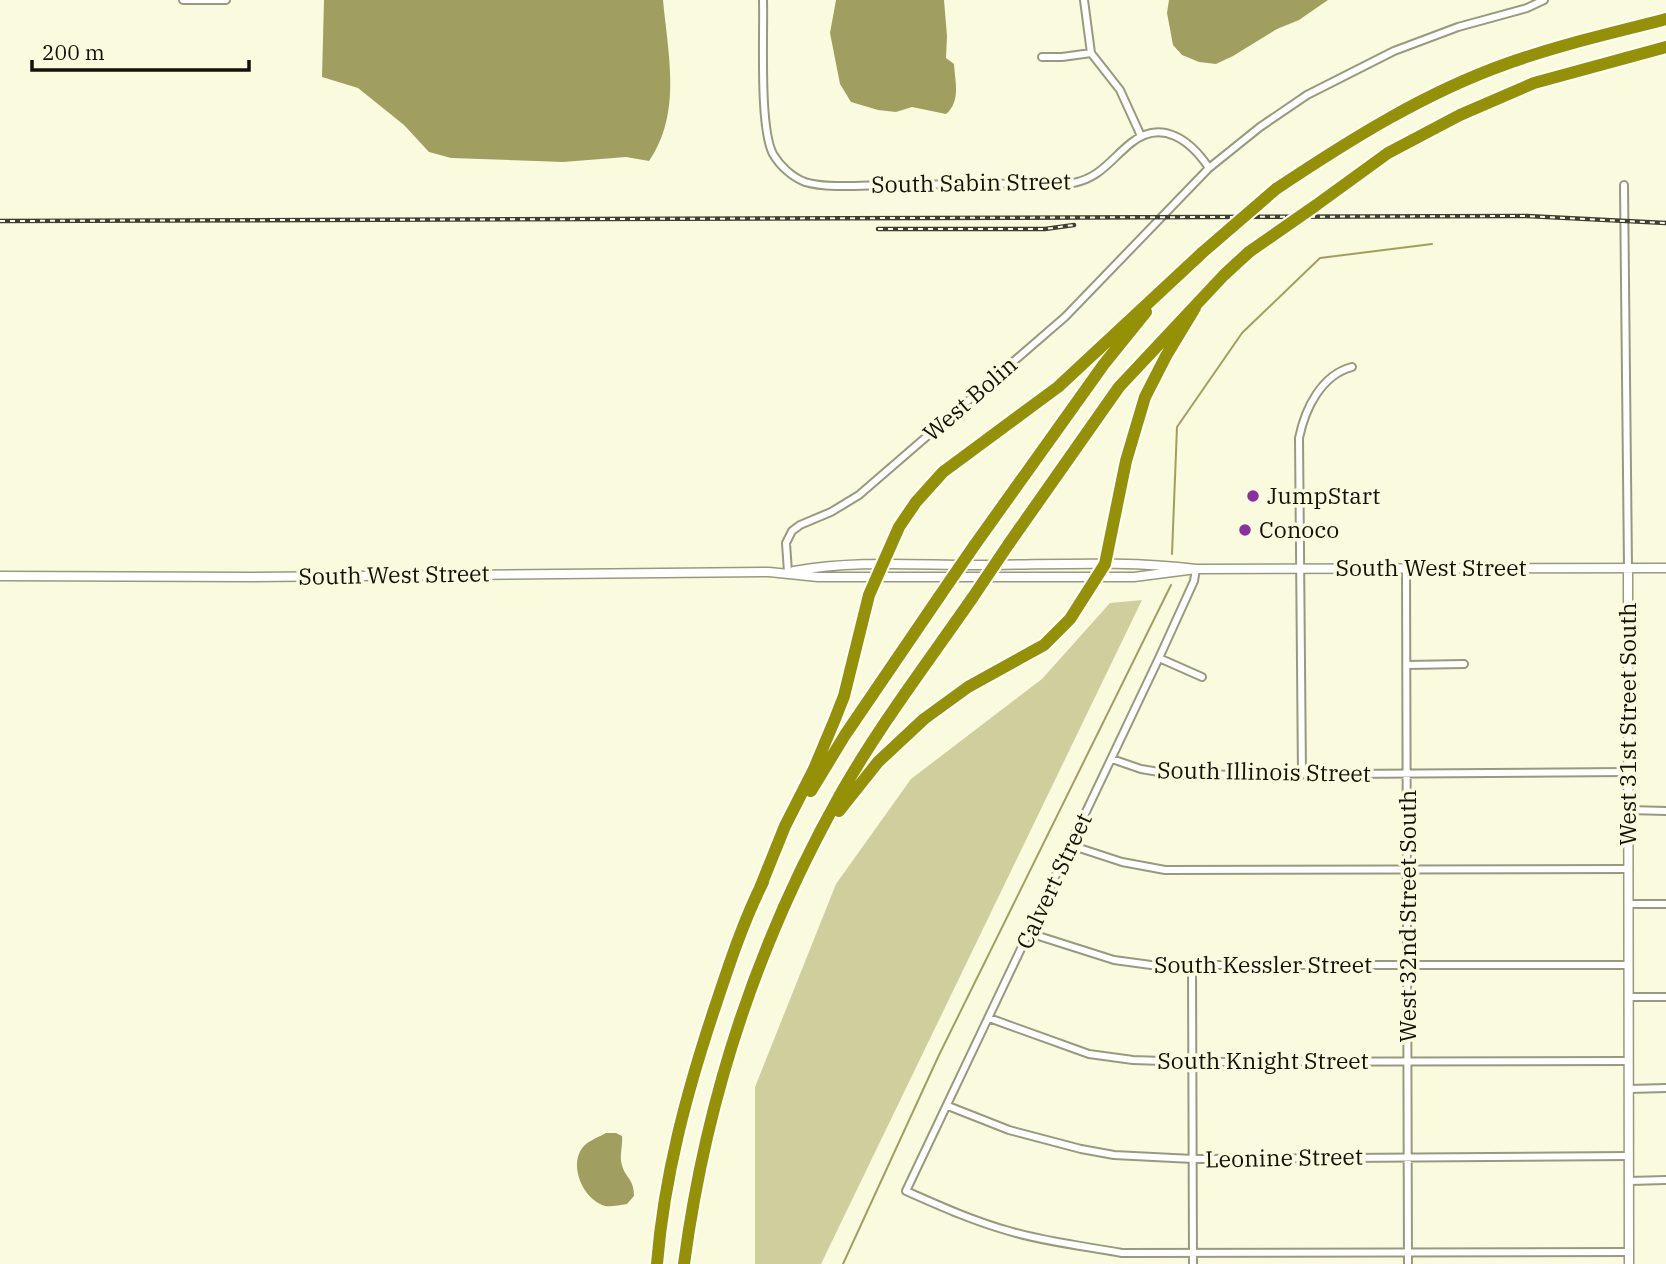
<svg xmlns="http://www.w3.org/2000/svg" width="1666" height="1264" viewBox="0 0 1666 1264" font-family="'IBM Plex Serif',serif">
<style>
.green{fill:#cfcf9d}
.water{fill:#a19f60}
.lines{fill:none;stroke-linecap:round;stroke-linejoin:round}
.stream{stroke:#a19f60;stroke-width:2}
.minor-casing{stroke:#99997f;stroke-width:10}
.tertiary-casing{stroke:#99997f;stroke-width:11}
.motorway-casing{stroke:#fff;stroke-width:16}
.minor{stroke:#fff;stroke-width:6}
.tertiary{stroke:#fff;stroke-width:8}
.motorway{stroke:#959107;stroke-width:12}
.rail-casing{stroke:#3f3e32;stroke-width:4.5}
.rail{stroke:#fafade;stroke-width:2;stroke-dasharray:5;stroke-linecap:butt}
.motorway-bridge-casing{stroke:#fff;stroke-width:16;stroke-linecap:butt}
.motorway-bridge{stroke:#959107;stroke-width:12}
.poi-dot{fill:#8732a0;stroke:#fafade;stroke-width:2.5}
.labels{text-anchor:middle;stroke-width:7;stroke-linejoin:round;paint-order:stroke}
.street-label{font-size:23px;fill:#131209;stroke:#fafade}
.poi-label{font-size:23px;fill:#131209;stroke:#fafade;text-anchor:start}
</style>
<rect width="100%" height="100%" fill="#fafade"/>
<!-- green -->
<path class="green" d="M 1142,600 L 821,1264 L 755,1264 L 755,1087 L 836,884 L 911,779 L 1042,679 L 1110,603 Z"/>
<!-- water -->
<path class="water" d="M 324,0 L 663,0 C 668,54 682,113 649,161 L 626,157 L 563,162 L 451,158 L 429,152 L 404,125 L 358,88 L 322,77 Z
M 836,0 L 944,0 L 947,36 L 946,58 L 954,64 C 955,82 961,101 946,114 L 912,107 L 896,112 L 878,110 L 851,102 L 840,84 L 830,33 Z
M 1169,0 L 1328,0 L 1299,20 L 1277,29 L 1233,56 L 1216,64 L 1199,62 L 1182,55 L 1173,45 L 1167,13 Z
M 606,1133 L 616,1133 L 622,1136 C 623,1146 619,1156 622,1165 C 625,1178 634,1178 634,1196 L 627,1204 C 620,1205 611,1207 605,1206 C 583,1200 568,1165 583,1147 C 588,1141 599,1137 606,1133 Z"/>
<g class="lines">
<!-- stream -->
<path class="stream" d="M 1172,554 L 1177,427 L 1242,333 L 1320,258 L 1432,244
M 843,1264 L 939,1055 L 1171,585"/>
<!-- minor casing -->
<g class="minor-casing">
<path id="minor" d="M 183,0 L 226,0
M 763,0 C 764,35 759,127 773,154 C 780,166 792,177 805,182 C 828,189 865,185 890,185 C 951,184 1012,184 1073,183 C 1100,178 1111,159 1131,143 C 1162,118 1191,141 1209,168
M 1084,0 L 1091,53 L 1120,90 L 1141,136
M 1042,57 L 1062,57 L 1091,53
M 1624,185 L 1628,568
M 1406,568 L 1408,1264
M 1196,569 L 1194,581 L 1159,658 L 906,1191 C 940,1206 973,1221 1009,1231 C 1046,1242 1084,1246 1122,1253 L 1629,1252
M 788,572 L 786,543 L 792,531 L 800,525 L 831,512 L 859,495 L 1065,317 L 1209,168 L 1260,127 L 1307,95 L 1394,51 L 1458,27 L 1527,8 L 1544,0
M 1159,658 L 1202,677
M 1407,665 L 1464,664
M 1112,759 L 1141,769 L 1177,775 L 1628,772
M 1302,775 L 1299,438 C 1305,409 1321,375 1352,367
M 1629,810 L 1666,811
M 1070,845 L 1122,862 L 1165,870 L 1629,869
M 1629,904 L 1666,904
M 1029,933 L 1114,960 L 1151,965 L 1629,965
M 1192,966 L 1193,1264
M 1629,997 L 1666,997
M 989,1018 L 1089,1054 L 1133,1060 L 1192,1062 L 1629,1061
M 1629,1089 L 1666,1088
M 948,1106 L 1009,1130 L 1081,1149 L 1114,1155 L 1193,1159 L 1629,1156
M 1629,1181 L 1666,1180"/>
</g>
<!-- tertiary casing -->
<g class="tertiary-casing">
<path id="tertiary" d="M 1628,568 L 1629,1264
M 794,571 C 854,560 916,565 976,565 C 1049,565 1123,560 1196,569 L 1666,568
M 0,576 L 249,577 L 769,572 L 818,577 L 1134,577 L 1196,569"/>
</g>
<!-- motorway casing -->
<g class="motorway-casing">
<path id="motorway" d="M 1276,189 C 1348,141 1424,93 1506,64 C 1558,45 1613,33 1666,19
M 1315,206 L 1388,153 L 1460,115 L 1534,83 L 1666,47
M 1008,545 L 1119,387 L 1224,275 L 1249,252
M 974,546 L 1104,364 L 1146,312
M 811,791 L 845,735 L 939,597
M 839,811 L 878,762 L 924,719 L 968,687 L 1044,645 L 1070,619 L 1105,564 L 1126,461 L 1145,397 L 1166,356 L 1195,308
M 760,888 L 785,826 L 814,769 L 835,719 L 844,696 L 869,595 L 899,527 L 916,502 L 943,472 L 1058,387 L 1203,252
M 657,1264 C 664,1176 687,1091 715,1007 C 729,965 743,922 763,882
M 684,1264 C 706,1098 758,941 840,795 C 879,726 928,662 973,597"/>
</g>
<!-- minor -->
<use href="#minor" class="minor"/>
<!-- tertiary -->
<use href="#tertiary" class="tertiary"/>
<!-- motorway -->
<use href="#motorway" class="motorway"/>
<!-- rail casing -->
<g class="rail-casing">
<path id="rail" d="M 0,221 L 1527,216 L 1666,223
M 878,229 L 1045,229 L 1074,225"/>
</g>
<!-- rail -->
<use href="#rail" class="rail"/>
<!-- motorway-bridge casing -->
<g class="motorway-bridge-casing">
<path id="motorway-bridge" d="M 1203,252 L 1276,189
M 1249,252 L 1315,206
M 939,597 L 974,546
M 973,597 L 1008,545"/>
</g>
<!-- motorway-bridge -->
<use href="#motorway-bridge" class="motorway-bridge"/>
</g>
<!-- markers -->
<g class="poi-dot">
<circle cx="1253" cy="496" r="7"/>
<circle cx="1245" cy="530" r="7"/>
</g>
<g class="labels">
<!-- street labels -->
<g class="street-label">
<text transform="translate(971 183) rotate(-1)" y="8">South Sabin Street</text>
<text transform="translate(970 399) rotate(-41)" y="8">West Bolin</text>
<text x="1431" y="576">South West Street</text>
<text transform="translate(394 575) rotate(-1)" y="8">South West Street</text>
<text transform="translate(1628 724) rotate(-90)" y="8">West 31st Street South</text>
<text transform="translate(1264 772) rotate(1)" y="8">South Illinois Street</text>
<text transform="translate(1054 881) rotate(-65)" y="8">Calvert Street</text>
<text transform="translate(1408 916) rotate(-90)" y="8">West 32nd Street South</text>
<text x="1263" y="973">South Kessler Street</text>
<text x="1263" y="1069">South Knight Street</text>
<text transform="translate(1284 1158) rotate(-1)" y="8">Leonine Street</text>
</g>
<!-- poi labels -->
<g class="poi-label">
<text x="1267" y="504">JumpStart</text>
<text x="1259" y="538">Conoco</text>
</g>
</g>
<!-- scale -->
<path d="M32 60v10h217v-10" fill="none" stroke="#131209" stroke-width="3.5"/>
<text x="42" y="60" font-size="21" fill="#131209" stroke="#fafade" stroke-width="5" paint-order="stroke">200 m</text>
</svg>
